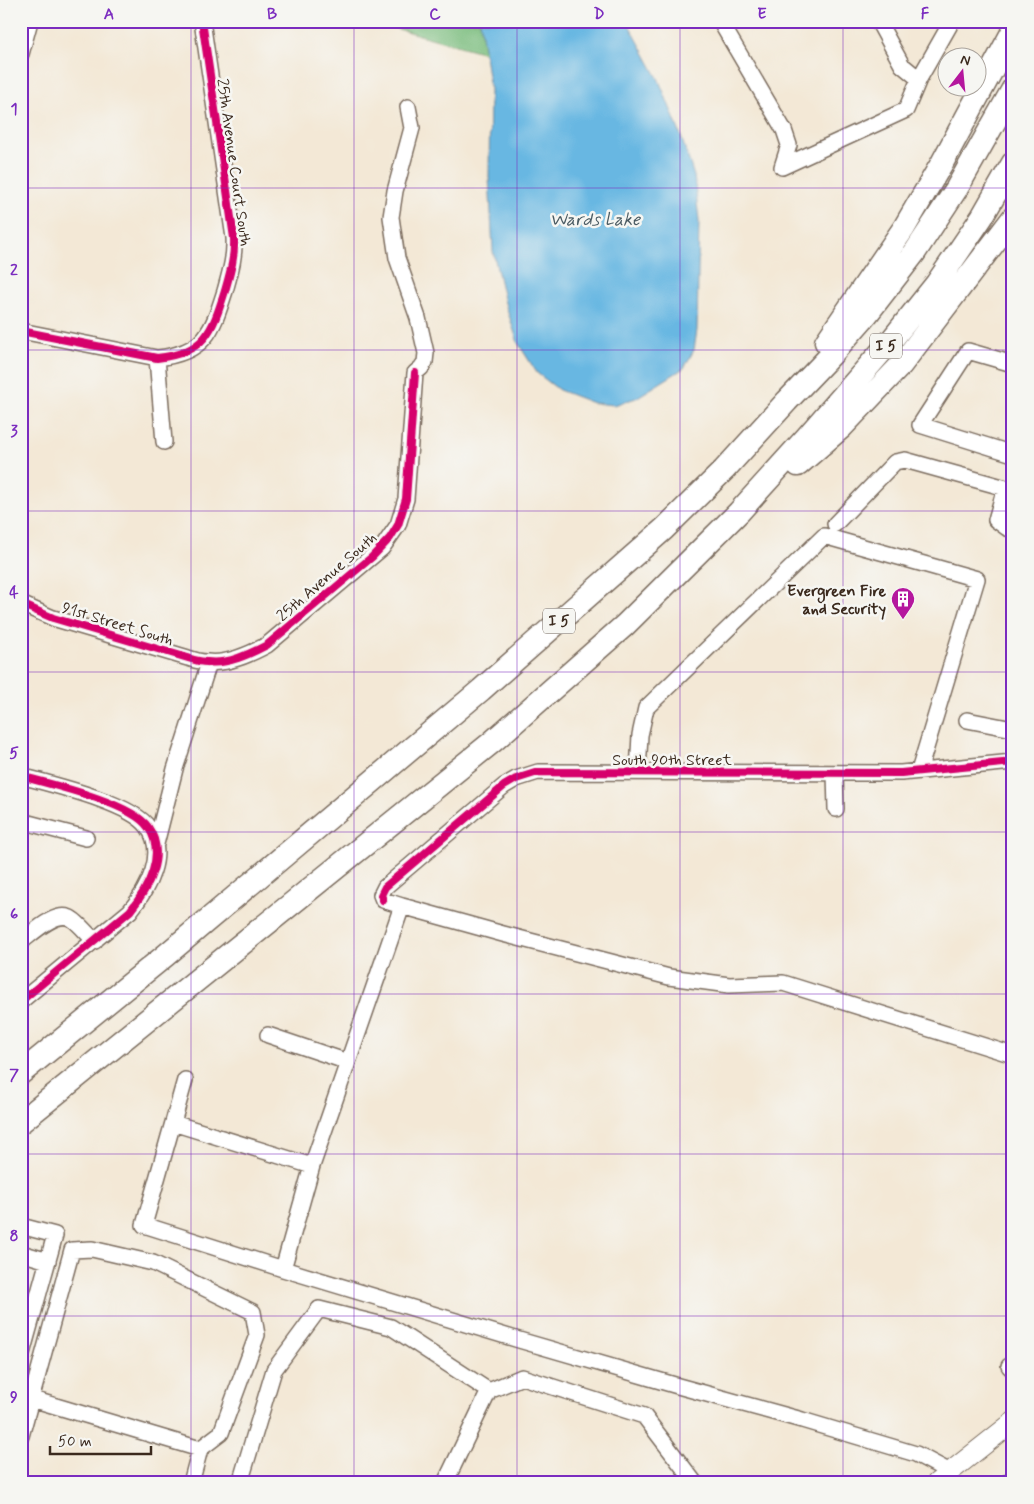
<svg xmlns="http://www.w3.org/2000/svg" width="1034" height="1504" viewBox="0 0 1034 1504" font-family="Mynerve,sans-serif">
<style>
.forest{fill:#7cbd7f;stroke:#5c744e}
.water{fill:#67b7e2;stroke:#517080}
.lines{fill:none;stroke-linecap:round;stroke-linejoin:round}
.minor-casing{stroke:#7b6c5e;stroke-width:18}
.major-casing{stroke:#7b6c5e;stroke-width:21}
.highway-casing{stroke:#7b6c5e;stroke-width:25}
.minor{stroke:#fff;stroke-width:15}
.major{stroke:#fff;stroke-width:19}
.highway{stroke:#fff;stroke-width:22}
.cycleway-casing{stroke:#f6f6f2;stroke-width:11}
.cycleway{stroke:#d6006c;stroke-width:8}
.grid{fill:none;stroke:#7b2cbf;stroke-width:1;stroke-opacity:0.55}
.labels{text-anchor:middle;stroke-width:5;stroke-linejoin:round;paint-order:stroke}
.shield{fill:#f6f6f2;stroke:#73675e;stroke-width:1}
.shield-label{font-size:15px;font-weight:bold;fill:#3b2a1e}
.street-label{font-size:16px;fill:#3b2a1e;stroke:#f6f6f2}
.poi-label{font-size:16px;font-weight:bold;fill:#3b2a1e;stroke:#f6f6f2;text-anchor:end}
.water-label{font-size:18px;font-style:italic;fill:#4a5b63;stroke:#f6f6f2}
.neatline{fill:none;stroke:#7b2cbf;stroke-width:2}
.grid-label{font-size:16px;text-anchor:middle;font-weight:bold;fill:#7b2cbf}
</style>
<rect width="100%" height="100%" fill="#f6f6f2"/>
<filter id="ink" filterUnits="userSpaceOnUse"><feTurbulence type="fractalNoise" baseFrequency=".02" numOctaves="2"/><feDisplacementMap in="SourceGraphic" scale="10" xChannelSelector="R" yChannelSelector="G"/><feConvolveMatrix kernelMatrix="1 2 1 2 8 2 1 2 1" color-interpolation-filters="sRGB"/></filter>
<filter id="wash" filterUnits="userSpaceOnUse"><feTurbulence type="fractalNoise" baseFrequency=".0096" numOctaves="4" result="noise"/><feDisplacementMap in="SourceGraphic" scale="20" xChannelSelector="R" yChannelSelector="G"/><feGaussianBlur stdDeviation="1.12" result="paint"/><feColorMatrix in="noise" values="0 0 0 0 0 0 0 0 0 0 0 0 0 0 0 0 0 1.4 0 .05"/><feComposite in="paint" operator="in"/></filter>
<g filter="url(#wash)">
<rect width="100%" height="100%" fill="#f3e8d6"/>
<!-- forest -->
<path class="forest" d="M 369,21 L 480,21 L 485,53 Z"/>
<!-- water -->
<path class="water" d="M 480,21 L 627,21 L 658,78 L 680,133 L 694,176 L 699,220 L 697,330 L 694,350 L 684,368 L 636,398 L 614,405 L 593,403 L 559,390 L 537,373 L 518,343 L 505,303 L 493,251 L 489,177 L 490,90 Z"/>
</g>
<g filter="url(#ink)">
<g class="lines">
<!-- minor casing -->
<g class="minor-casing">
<path id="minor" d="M 720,21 L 784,130 L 789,145 L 782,167 L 906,110 L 919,79 L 952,21
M 878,21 L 902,65 L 919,79
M 21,54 L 30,21
M 21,331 L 157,358 C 205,353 212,332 225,291 C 230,273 235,257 234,238 L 202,21
M 157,358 L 164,442
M 1013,364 L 968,351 L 920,425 L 1013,454
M 1005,488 L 996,520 L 1007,528 L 1013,530
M 835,524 L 895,462 L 905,460 L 1013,490
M 21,604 L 53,618 L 188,658 C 194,660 201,662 207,662 C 227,665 250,654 267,645 L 382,548 L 398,525 L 406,499 L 415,373 L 421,368 L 425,362 L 426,353 L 418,318 L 397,258 L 391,217 L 395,191 L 412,128 L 408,107
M 967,720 L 1013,729
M 1013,762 L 901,773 L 538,772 L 516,779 L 504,786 L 385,887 L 381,895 L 383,900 L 402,906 L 503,934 L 669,977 L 729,985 L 783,983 L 1013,1055
M 638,772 L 640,735 L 646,708 L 824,536 L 977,579 L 919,771
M 835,773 L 836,809
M 21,776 C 50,784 132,803 148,827 C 167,854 148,889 130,911 L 21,1001
M 21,821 L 86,838
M 156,844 L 175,769 L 209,663
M 21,942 C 33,933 57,909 72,919 C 79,923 88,935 95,941
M 268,1035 L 348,1062
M 185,1080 L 144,1225 L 283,1269 L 519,1340 L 678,1386 L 802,1420 L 916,1454 L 950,1472
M 173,1123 L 312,1166
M 21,1226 L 55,1235 L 21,1357
M 21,1253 L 48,1261
M 283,1269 L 312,1166 L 402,906
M 1009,1366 L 1013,1370
M 489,1391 L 522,1377 L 644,1416 L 695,1483
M 32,1399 L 200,1449
M 21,1436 L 72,1250 L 92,1249 L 153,1263 L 253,1312 L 257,1335 L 221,1433 L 200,1449 L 191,1483
M 240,1483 L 274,1370 L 319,1309 L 391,1327 L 489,1391 L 445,1483
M 1007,1483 L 1013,1478"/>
</g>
<!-- major casing -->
<g class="major-casing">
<path id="major" d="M 936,1483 L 1013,1422"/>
</g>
<!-- highway casing -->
<g class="highway-casing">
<path id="highway" d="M 826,342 L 904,228 L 942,163 L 1013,31
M 798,465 L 842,427 L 901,365 L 1013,218
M 21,1073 L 166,955 L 481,690 L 664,529 L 724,470 L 787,401 L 831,355 L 867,314 L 915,252 L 957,188 L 1013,89
M 21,1122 L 491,743 L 625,625 L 739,512 L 806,438 L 890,342 L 937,283 L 982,217 L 1013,163"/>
</g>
<!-- minor -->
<use href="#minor" class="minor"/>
<!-- major -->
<use href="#major" class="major"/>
<!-- highway -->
<use href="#highway" class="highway"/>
<!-- cycleway casing -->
<g class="cycleway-casing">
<path id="cycleway" d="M 21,331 L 157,358 C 205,353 212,332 225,291 C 230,273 235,257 234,238 L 202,21
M 21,604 L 53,618 L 188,658 C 194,660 201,662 207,662 C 227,665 250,654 267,645 L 372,557 L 390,538 L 398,525 L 406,499 L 415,373
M 21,776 C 50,784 132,803 148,827 C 167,854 148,889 130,911 L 21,1001
M 383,900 L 381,895 L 385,887 L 504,786 L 516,779 L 538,772 L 901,773 L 1013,762"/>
</g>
<!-- cycleway -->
<use href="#cycleway" class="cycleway"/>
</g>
</g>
<!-- grid -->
<path class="grid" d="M 191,21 L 191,1483M 354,21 L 354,1483M 517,21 L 517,1483M 680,21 L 680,1483M 843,21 L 843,1483M 21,188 L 1013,188M 21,350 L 1013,350M 21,511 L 1013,511M 21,672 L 1013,672M 21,832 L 1013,832M 21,994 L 1013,994M 21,1154 L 1013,1154M 21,1316 L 1013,1316"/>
<!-- icons -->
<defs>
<g id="building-pin" transform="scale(1.25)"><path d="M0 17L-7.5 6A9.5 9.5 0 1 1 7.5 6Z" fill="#b5179e" stroke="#f6f6f2"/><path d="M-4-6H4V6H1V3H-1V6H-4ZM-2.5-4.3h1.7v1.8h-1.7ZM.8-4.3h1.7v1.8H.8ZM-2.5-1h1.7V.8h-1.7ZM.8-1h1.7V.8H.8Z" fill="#fff"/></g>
</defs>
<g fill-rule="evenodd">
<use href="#building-pin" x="903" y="599"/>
</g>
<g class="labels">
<!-- shield labels -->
<g class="shield">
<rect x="870" y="333.5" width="32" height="25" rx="4"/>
<rect x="543" y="608.5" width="32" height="25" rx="4"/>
</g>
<g class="shield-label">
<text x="886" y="351">I 5</text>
<text x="559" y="626">I 5</text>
</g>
<!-- street labels -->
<g class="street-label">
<text transform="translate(235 162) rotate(82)" y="6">25th Avenue Court South</text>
<text transform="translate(326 576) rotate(-41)" y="6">25th Avenue South</text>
<text transform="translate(118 623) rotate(17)" y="6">91st Street South</text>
<text x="672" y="765">South 90th Street</text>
</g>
<!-- poi labels -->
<g class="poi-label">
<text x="886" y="596">Evergreen Fire<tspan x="886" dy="18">and Security</tspan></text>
</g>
<!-- water labels -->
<g class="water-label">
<text x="595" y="225">Wards Lake</text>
</g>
</g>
<!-- margin -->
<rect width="1034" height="1504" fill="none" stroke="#f6f6f2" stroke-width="55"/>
<!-- north arrow -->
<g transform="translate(962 72) rotate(16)"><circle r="24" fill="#f6f6f2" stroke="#aba49d"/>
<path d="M0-4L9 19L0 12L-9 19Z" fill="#b5179e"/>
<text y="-8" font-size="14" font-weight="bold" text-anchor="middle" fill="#3b2a1e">N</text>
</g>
<!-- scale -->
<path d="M50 1446v8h101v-8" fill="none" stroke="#3b2a1e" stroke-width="2.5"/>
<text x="58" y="1446" font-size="15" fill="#3b2a1e" stroke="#f6f6f2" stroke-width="4" paint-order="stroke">50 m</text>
<rect x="28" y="28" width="978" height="1448" class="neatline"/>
<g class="grid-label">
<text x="109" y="19">A</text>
<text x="272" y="19">B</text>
<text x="435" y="19">C</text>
<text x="599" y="19">D</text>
<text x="762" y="19">E</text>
<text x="925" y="19">F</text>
<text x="14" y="114">1</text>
<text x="14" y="275">2</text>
<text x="14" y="436">3</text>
<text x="14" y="597">4</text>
<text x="14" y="758">5</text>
<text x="14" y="919">6</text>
<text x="14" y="1080">7</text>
<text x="14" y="1241">8</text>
<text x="14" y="1402">9</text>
</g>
</svg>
